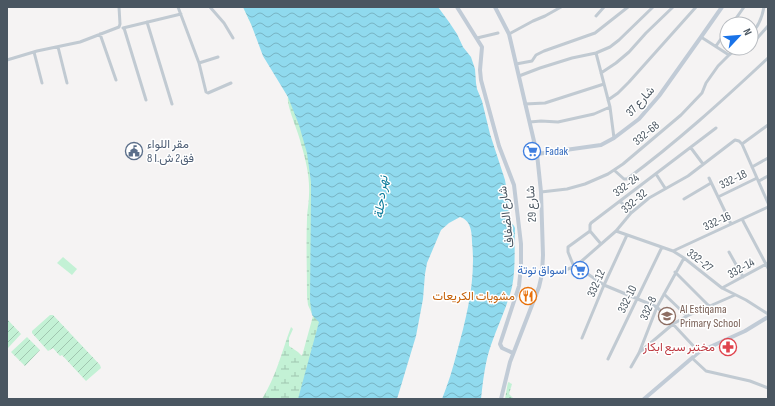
<svg xmlns="http://www.w3.org/2000/svg" width="775" height="406" viewBox="0 0 775 406" font-family="'Sofia Sans Condensed',Vazirmatn,sans-serif">
<style>
.grass{fill:url(#grass-dots)}
.wetland{fill:url(#wetland-marsh)}
.garden{fill:url(#garden-furrows)}
.pitch{fill:#c3f1d5}
.water{fill:url(#water-waves)}
.lines{fill:none;stroke-linecap:round;stroke-linejoin:round}
.street{stroke:#c1cad2;stroke-width:3}
.secondary{stroke:#c1cbd6;stroke-width:4}
.labels{text-anchor:middle;stroke-width:3;stroke-linejoin:round;paint-order:stroke}
.street-label{font-size:12px;fill:#4a5661;stroke:#fff}
.service-label{font-size:12px;fill:#4e5e75;stroke:#fff;text-anchor:start}
.shop-label{font-size:12px;fill:#366cbe;stroke:#fff;text-anchor:start}
.food-label{font-size:12px;fill:#c56008;stroke:#fff;text-anchor:end}
.education-label{font-size:12px;fill:#785e54;stroke:#fff;text-anchor:start}
.health-label{font-size:12px;fill:#be3a42;stroke:#fff;text-anchor:end}
.water-label{font-size:13px;font-style:italic;fill:#0c7c9b;stroke:#fff}
</style>
<defs>
<pattern id="grass-dots" width="8" height="8" patternUnits="userSpaceOnUse"><rect width="8" height="8" fill="#c3f1d5"/><path d="M2 2h.1M6 6h.1" fill="none" stroke="#a0c6b0" stroke-width="1.8" stroke-linecap="round"/></pattern>
<pattern id="wetland-marsh" width="20" height="14" patternUnits="userSpaceOnUse"><rect width="20" height="14" fill="#c3f1d5"/><path d="M1 5h8M5 5V1M11 12h8M15 12V8" fill="none" stroke="#a0c6b0"/></pattern>
<pattern id="garden-furrows" width="10" height="10" patternUnits="userSpaceOnUse"><rect width="10" height="10" fill="#c3f1d5"/><path d="M-1 1l2-2M0 10L10 0M9 11l2-2" fill="none" stroke="#a0c6b0"/></pattern>
<pattern id="water-waves" width="16" height="10" patternUnits="userSpaceOnUse"><rect width="16" height="10" fill="#90daee"/><path d="M0 5q4-4 8 0t8 0" fill="none" stroke="#78b4c4"/></pattern>
</defs>
<rect width="100%" height="100%" fill="#f5f3f3"/>
<!-- grass -->
<path class="grass" d="M 508,382 L 512,384 L 509,394 L 514,399 L 505,399 Z"/>
<!-- wetland -->
<path class="wetland" d="M 243,7 L 296,95 L 311,171 L 323,306 L 302,399 L 262,399 C 276,377 282,351 291,327 L 293,329 L 289,338 L 289,346 L 298,352 L 302,356 L 313,316 L 308,305 L 307,296 C 307,270 306,244 307,219 C 307,211 309,203 309,195 C 310,178 306,160 301,144 C 299,133 286,105 288,97 L 251,24 Z"/>
<!-- garden -->
<path class="garden" d="M 50,315 L 53,315 L 100,365 L 101,368 L 86,381 L 62,355 L 60,356 L 53,348 L 48,351 L 32,333 L 32,331 Z
M 7,319 L 21,334 L 8,348 L 7,347 Z
M 27,337 L 40,350 L 25,366 L 11,352 Z"/>
<!-- pitch -->
<path class="pitch" d="M 63,257 L 77,269 L 72,275 L 57,263 Z"/>
<!-- water -->
<path class="water" d="M 243,7 L 438,7 L 449,22 L 457,34 L 463,47 L 471,57 L 475,69 L 476,83 L 477,89 L 482,101 L 490,134 L 505,180 L 508,198 L 509,216 L 511,222 L 514,226 L 515,228 C 514,247 516,267 512,287 C 507,307 498,325 491,345 C 485,362 483,381 481,399 L 442,399 C 448,384 453,368 457,352 C 467,316 476,280 472,242 C 472,233 471,220 460,217 L 449,223 L 441,230 L 427,263 L 425,274 L 423,299 L 416,336 L 397,399 L 298,399 L 319,322 L 312,315 L 310,301 L 311,196 L 311,182 L 307,153 L 299,125 L 288,97 L 263,56 L 251,24 Z"/>
<g class="lines">
<!-- street -->
<path class="street" d="M 178,7 L 199,63 L 206,92 L 208,93 L 231,83
M 210,7 L 224,23 L 233,38
M 596,16 L 604,7
M 147,22 L 172,104
M 732,24 L 744,7
M 123,28 L 181,14
M 124,28 L 146,100
M 100,34 L 116,80
M 509,34 L 533,21 L 545,16 L 561,7
M 751,34 C 759,26 762,18 764,7
M 701,37 L 729,55
M 477,38 L 498,33
M 751,43 L 752,44 L 768,26
M 716,46 L 727,30
M 58,47 L 67,83
M 34,52 L 42,83
M 596,53 L 610,107 L 614,138
M 7,60 L 37,51 L 80,42 L 119,27 L 120,24 L 119,7
M 199,63 L 218,57
M 516,64 L 532,61 L 536,55 L 544,51 L 595,33 L 628,7
M 601,73 L 616,63 L 629,52 L 646,33 L 673,7
M 519,76 L 540,68 L 572,58 L 596,53 L 610,47 L 619,40 L 653,7
M 608,100 L 618,93 L 629,82 L 696,7
M 525,104 L 545,103 L 604,84
M 530,122 L 541,121 L 558,122 L 594,114 L 610,107
M 742,144 L 768,125
M 691,148 L 703,164
M 752,167 L 768,158
M 614,170 L 624,179 L 627,179 C 677,142 722,101 768,58
M 656,174 L 665,188
M 709,178 L 731,224
M 759,181 L 768,176
M 541,192 L 567,189 L 585,184 L 608,174 L 623,164 L 681,115 L 702,93 L 706,83 L 718,66 L 729,55 L 738,48
M 718,197 L 757,178
M 684,199 L 711,183
M 620,201 L 631,213
M 742,219 L 768,268
M 590,231 L 601,244
M 616,231 L 673,251 L 684,258 L 722,288 L 746,300 L 768,314
M 673,251 L 768,207
M 729,252 L 743,277
M 576,266 L 604,285 L 657,307 L 699,352
M 574,267 L 568,252 L 568,247 L 590,231 L 590,225 L 591,223 L 716,128
M 675,272 L 709,306
M 542,274 L 560,272 L 576,266 L 616,231 L 631,213 L 649,198 L 688,176 L 735,140 L 739,141 L 742,144 L 768,203
M 722,288 L 768,263
M 664,294 L 687,316
M 582,338 L 604,285 L 627,235
M 640,352 L 673,324 L 687,316 L 735,295
M 692,358 L 706,371 L 750,381 L 768,388
M 608,359 L 662,247
M 631,367 L 639,353 L 657,307 L 684,258"/>
<!-- secondary -->
<path class="secondary" d="M 457,7 L 482,47 L 480,70 L 481,80 L 499,146 L 514,185 L 521,244 L 521,266 L 519,286 L 500,344 L 502,348 L 513,353
M 495,7 L 509,34 L 537,154 L 541,192 L 543,255 L 542,274 L 539,287 L 510,362 L 501,399
M 537,154 L 601,145 L 614,138 L 639,119 L 659,96 L 701,37 L 722,7
M 644,399 L 699,352 L 745,331 L 768,317"/>
</g>
<!-- icons -->
<defs>
<g id="civic-ring" transform="scale(0.9)"><circle r="9.5" fill="#fff" stroke="#5c6f8a" stroke-width="1.5"/><path d="M-.6-6.5H3V-4.5H.6V-3L4-1V1h2V6H-6V1h2V-1L-.6-3ZM-1.2 2.5V6h2.4V2.5Z" fill="#5c6f8a"/></g>
<g id="supermarket-ring" transform="scale(0.9)"><circle r="9.5" fill="#fff" stroke="#3f7fe0" stroke-width="1.5"/><path d="M-6-5.5h2.5l.6 2H6L4.5 2H-2.5L-4.4-4H-6ZM-1.5 3.2a1.3 1.3 0 1 0 .1 0ZM3 3.2a1.3 1.3 0 1 0 .1 0Z" fill="#3f7fe0"/></g>
<g id="restaurant-ring" transform="scale(0.9)"><circle r="9.5" fill="#fff" stroke="#e8710a" stroke-width="1.5"/><path d="M-5-6h1v4h1v-4h1v4h1v-4h1v5L-1.5 .5V6h-2V.5L-5-1ZM5-6V6H3V1.5H1.5Q1.5-4 5-6Z" fill="#e8710a"/></g>
<g id="school-ring" transform="scale(0.9)"><circle r="9.5" fill="#fff" stroke="#8d6e63" stroke-width="1.5"/><path d="M0-5L7-2L0 1L-7-2ZM-4 1L0 2.5L4 1V4Q0 6-4 4Z" fill="#8d6e63"/></g>
<g id="pharmacy-ring" transform="scale(0.9)"><circle r="9.5" fill="#fff" stroke="#e0444e" stroke-width="1.5"/><path d="M-2-6h4v4h4v4h-4v4h-4v-4h-4v-4h4Z" fill="#e0444e"/></g>
</defs>
<g fill-rule="evenodd">
<use href="#civic-ring" x="134" y="151"/>
<use href="#supermarket-ring" x="532" y="151"/>
<use href="#supermarket-ring" x="580" y="270"/>
<use href="#restaurant-ring" x="528" y="296"/>
<use href="#school-ring" x="667" y="316"/>
<use href="#pharmacy-ring" x="728" y="347"/>
</g>
<g class="labels">
<!-- street labels -->
<g class="street-label">
<text transform="translate(640 101) rotate(-48)" y="4">شارع 37</text>
<text transform="translate(646 133) rotate(-40)" y="4">332-68</text>
<text transform="translate(733 179) rotate(-26)" y="4">332-18</text>
<text transform="translate(626 185) rotate(-37)" y="4">332-24</text>
<text transform="translate(634 201) rotate(-41)" y="4">332-32</text>
<text transform="translate(531 204) rotate(-93)" y="4">شارع 29</text>
<text transform="translate(506 217) rotate(-97)" y="4">شارع الضفاف</text>
<text transform="translate(717 221) rotate(-25)" y="4">332-16</text>
<text transform="translate(700 260) rotate(38)" y="4">332-27</text>
<text transform="translate(741 268) rotate(-29)" y="4">332-14</text>
<text transform="translate(596 283) rotate(-67)" y="4">332-12</text>
<text transform="translate(627 299) rotate(-64)" y="4">332-10</text>
<text transform="translate(648 308) rotate(-66)" y="4">332-8</text>
</g>
<!-- service labels -->
<g class="service-label">
<text x="147" y="148">مقر اللواء<tspan x="147" dy="14">8 فق2 ش.ا</tspan></text>
</g>
<!-- shop labels -->
<g class="shop-label">
<text x="545" y="155">Fadak</text>
<text x="567" y="274" text-anchor="end">اسواق توتة</text>
</g>
<!-- food labels -->
<g class="food-label">
<text x="515" y="300">مشويات الكريعات</text>
</g>
<!-- education labels -->
<g class="education-label">
<text x="680" y="313">Al Estiqama<tspan x="680" dy="14">Primary School</tspan></text>
</g>
<!-- health labels -->
<g class="health-label">
<text x="715" y="351">مختبر سبع ابكار</text>
</g>
<!-- water labels -->
<g class="water-label">
<text transform="translate(380 197) rotate(-83)" y="5">نهر دجلة</text>
</g>
</g>
<!-- border -->
<rect width="775" height="406" fill="none" stroke="#4a5661" stroke-width="16"/>
<!-- north arrow -->
<g transform="translate(739 36) rotate(64)"><circle r="19" fill="#ffffff" stroke="#b7bbc0"/>
<path d="M0-3L7 15L0 10L-7 15Z" fill="#1a73e8"/>
<text y="-6" font-size="11" font-weight="bold" text-anchor="middle" fill="#4a5661">N</text>
</g>
</svg>
